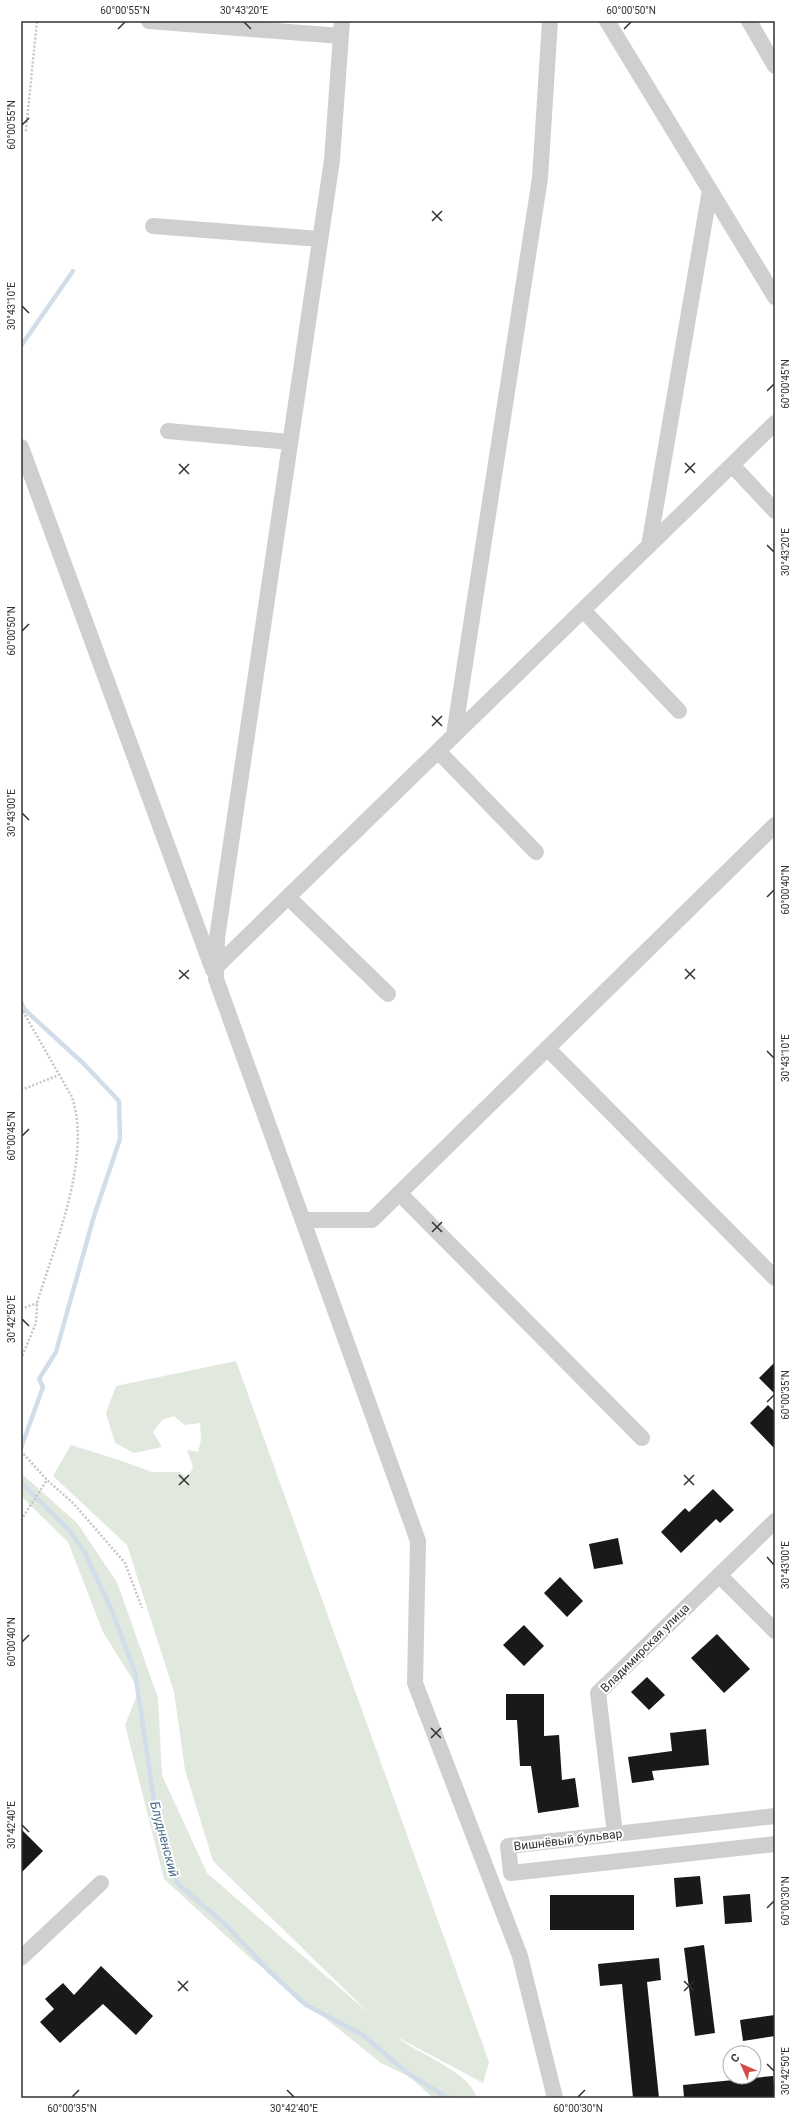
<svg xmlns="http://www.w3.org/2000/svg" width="796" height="2119" viewBox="0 0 796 2119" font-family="Roboto,sans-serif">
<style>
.green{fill:#e1e8dd}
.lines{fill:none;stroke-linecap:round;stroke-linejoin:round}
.stream{stroke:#d1deea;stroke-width:4.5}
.building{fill:#191919}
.path{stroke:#c6c6c6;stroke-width:2.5;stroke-dasharray:2 2;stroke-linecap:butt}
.minor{stroke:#cfcfcf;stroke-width:16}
.ticks{fill:none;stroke:#323232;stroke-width:1.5}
.labels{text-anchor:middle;stroke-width:4;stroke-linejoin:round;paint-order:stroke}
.street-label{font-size:12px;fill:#323232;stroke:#fff}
.water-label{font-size:13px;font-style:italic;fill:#486c8d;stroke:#fff}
.neatline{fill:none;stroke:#323232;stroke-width:1.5}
.ticks-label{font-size:10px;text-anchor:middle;fill:#323232}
</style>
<rect width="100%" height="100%" fill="#fff"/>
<!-- green -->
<path class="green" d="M 236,1361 L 489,2062 L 483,2083 L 397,2037 C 419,2055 468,2070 477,2098 L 433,2098 L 410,2077 L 381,2063 L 249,1957 L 164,1879 L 125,1725 L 139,1690 L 103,1632 L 68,1542 L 21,1496 L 21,1473 L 77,1523 L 117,1582 L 158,1698 L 162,1775 L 207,1873 L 371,2015 L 213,1861 L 185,1770 L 174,1692 L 127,1545 L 53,1476 L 71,1445 L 122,1461 L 152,1472 L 179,1472 L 188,1478 L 193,1467 L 187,1450 L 198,1452 L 201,1440 L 200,1423 L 185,1425 L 174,1416 L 162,1420 L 153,1432 L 162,1447 L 134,1453 L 115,1443 L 106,1413 L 116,1386 Z"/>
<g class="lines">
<!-- stream -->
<path class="stream" d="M 21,346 L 73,271
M 21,1002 L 24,1009 L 84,1064 L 119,1101 L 120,1139 L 94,1216 L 56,1352 L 39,1379 L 43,1387 L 21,1448
M 21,1483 L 70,1531 L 85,1553 L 112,1611 L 135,1672 L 154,1802 L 177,1883 L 227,1926 L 270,1972 L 306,2005 L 363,2035 L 410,2075 L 448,2098"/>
</g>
<!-- building -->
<path class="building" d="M 775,1362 L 775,1394 L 759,1378 Z
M 768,1405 L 775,1412 L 775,1449 L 750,1423 Z
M 713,1489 L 734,1510 L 720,1523 L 716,1519 L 681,1553 L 661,1532 L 685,1508 L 689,1512 Z
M 618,1538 L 623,1564 L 594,1569 L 589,1544 Z
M 560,1577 L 583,1601 L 567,1617 L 544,1593 Z
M 524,1625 L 544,1646 L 524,1666 L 503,1645 Z
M 717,1634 L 750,1669 L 724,1693 L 691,1658 Z
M 647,1677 L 665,1695 L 649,1710 L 631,1692 Z
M 506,1694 L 544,1694 L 544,1736 L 559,1735 L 562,1780 L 575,1778 L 579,1807 L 538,1813 L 531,1766 L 520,1766 L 517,1720 L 506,1720 Z
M 706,1729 L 709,1765 L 652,1771 L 654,1780 L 632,1783 L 628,1757 L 672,1751 L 670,1733 Z
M 21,1829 L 43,1851 L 21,1873 Z
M 700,1876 L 703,1904 L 676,1907 L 674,1878 Z
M 750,1894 L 752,1922 L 725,1924 L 723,1896 Z
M 550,1895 L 634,1895 L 634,1930 L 550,1930 Z
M 704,1945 L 715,2033 L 695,2036 L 684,1948 Z
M 659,1958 L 661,1980 L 647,1982 L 659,2098 L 633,2098 L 622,1984 L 600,1986 L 598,1964 Z
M 101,1966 L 153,2016 L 136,2035 L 103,2004 L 60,2043 L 40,2022 L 54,2009 L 45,1999 L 63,1983 L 74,1995 Z
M 775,2015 L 775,2036 L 743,2041 L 740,2020 Z
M 773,2076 L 775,2098 L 684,2098 L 683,2085 Z"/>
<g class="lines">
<!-- path -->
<path class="path" d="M 21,131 L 26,130 L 37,21
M 21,1008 L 72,1097 C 92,1157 55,1244 37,1303 L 36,1323 L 21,1359
M 21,1090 L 59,1075
M 21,1309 L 37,1303
M 21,1451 L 47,1480 L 74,1504 L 125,1563 L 142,1608
M 21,1520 L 47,1480"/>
<!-- minor -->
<path class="minor" d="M 149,21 L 341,36
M 342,21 L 332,160 L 217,938 L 216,979 L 418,1541 L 415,1683 L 520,1956 L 555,2098
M 607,21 L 775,297
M 749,21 L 775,66
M 153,226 L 320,239
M 168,431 L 290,442
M 21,447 L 213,970
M 732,465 L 775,511
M 649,546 L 710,190
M 583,610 L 679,711
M 454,735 L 540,178 L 550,21
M 438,751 L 536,852
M 288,897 L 388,994
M 216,967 L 775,423
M 547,1048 L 775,1278
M 399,1193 L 642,1438
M 303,1220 L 372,1220 L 775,825
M 719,1575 L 775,1631
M 775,1816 L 508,1846 L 511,1873 L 775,1844
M 615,1834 L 598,1693 L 775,1521
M 21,1958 L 101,1883"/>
</g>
<!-- ticks -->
<path class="ticks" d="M 244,22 L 251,29M 118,29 L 125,22M 624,29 L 631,22M 22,125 L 29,118M 432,211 L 442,221M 432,221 L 442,211M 22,306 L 29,313M 767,391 L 774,384M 685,463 L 695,473M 179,464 L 189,474M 685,473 L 695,463M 179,474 L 189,464M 767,545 L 774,552M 22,631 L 29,624M 432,716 L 442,726M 432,726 L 442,716M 22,813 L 29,820M 767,897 L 774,890M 685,969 L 695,979M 179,970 L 189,979M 179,979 L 189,970M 685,979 L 695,969M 767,1051 L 774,1058M 22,1136 L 29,1129M 432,1222 L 442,1232M 432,1232 L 442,1222M 22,1319 L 29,1326M 767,1402 L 774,1395M 179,1475 L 189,1485M 684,1475 L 694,1485M 179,1485 L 189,1475M 684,1485 L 694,1475M 767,1557 L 774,1565M 22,1642 L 29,1635M 431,1728 L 441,1738M 431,1738 L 441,1728M 22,1825 L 29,1832M 767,1908 L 774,1901M 178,1981 L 188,1991M 684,1981 L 694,1991M 178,1991 L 188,1981M 684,1991 L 694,1981M 767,2064 L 774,2071M 287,2090 L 294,2097M 72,2097 L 79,2090M 578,2097 L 585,2090"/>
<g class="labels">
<!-- street labels -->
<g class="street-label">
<text transform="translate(645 1648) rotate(-45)" y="4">Владимирская улица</text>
<text transform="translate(568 1840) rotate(-7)" y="4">Вишнёвый бульвар</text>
</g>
<!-- water labels -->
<g class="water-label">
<text transform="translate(165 1839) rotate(75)" y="5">Блудненский</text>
</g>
</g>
<!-- border -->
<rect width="796" height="2119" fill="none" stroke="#ffffff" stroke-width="44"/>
<!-- north arrow -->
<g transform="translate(742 2065) rotate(315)"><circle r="19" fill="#ffffff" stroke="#adadad"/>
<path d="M0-3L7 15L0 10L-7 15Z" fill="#d44c4a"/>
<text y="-6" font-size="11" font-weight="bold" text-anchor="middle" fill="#323232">С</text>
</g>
<rect x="22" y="22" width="752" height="2075" class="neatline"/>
<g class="ticks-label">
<text x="125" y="14">60°00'55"N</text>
<text x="244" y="14">30°43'20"E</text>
<text x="631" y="14">60°00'50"N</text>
<text transform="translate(11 125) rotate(-90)" y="4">60°00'55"N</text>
<text transform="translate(11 306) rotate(-90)" y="4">30°43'10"E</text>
<text transform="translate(785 384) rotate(-90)" y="4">60°00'45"N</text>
<text transform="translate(785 552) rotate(-90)" y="4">30°43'20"E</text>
<text transform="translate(11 631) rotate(-90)" y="4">60°00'50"N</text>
<text transform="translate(11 813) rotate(-90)" y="4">30°43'00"E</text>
<text transform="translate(785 890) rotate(-90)" y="4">60°00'40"N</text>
<text transform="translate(785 1058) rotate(-90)" y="4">30°43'10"E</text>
<text transform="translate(11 1136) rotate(-90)" y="4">60°00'45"N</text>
<text transform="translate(11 1319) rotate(-90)" y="4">30°42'50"E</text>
<text transform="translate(785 1395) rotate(-90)" y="4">60°00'35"N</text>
<text transform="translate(785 1565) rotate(-90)" y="4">30°43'00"E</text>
<text transform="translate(11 1642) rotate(-90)" y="4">60°00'40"N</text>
<text transform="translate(11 1825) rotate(-90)" y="4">30°42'40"E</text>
<text transform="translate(785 1901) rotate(-90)" y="4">60°00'30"N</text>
<text transform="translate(785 2071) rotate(-90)" y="4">30°42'50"E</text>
<text x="72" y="2112">60°00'35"N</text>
<text x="294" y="2112">30°42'40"E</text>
<text x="578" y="2112">60°00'30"N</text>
</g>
</svg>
